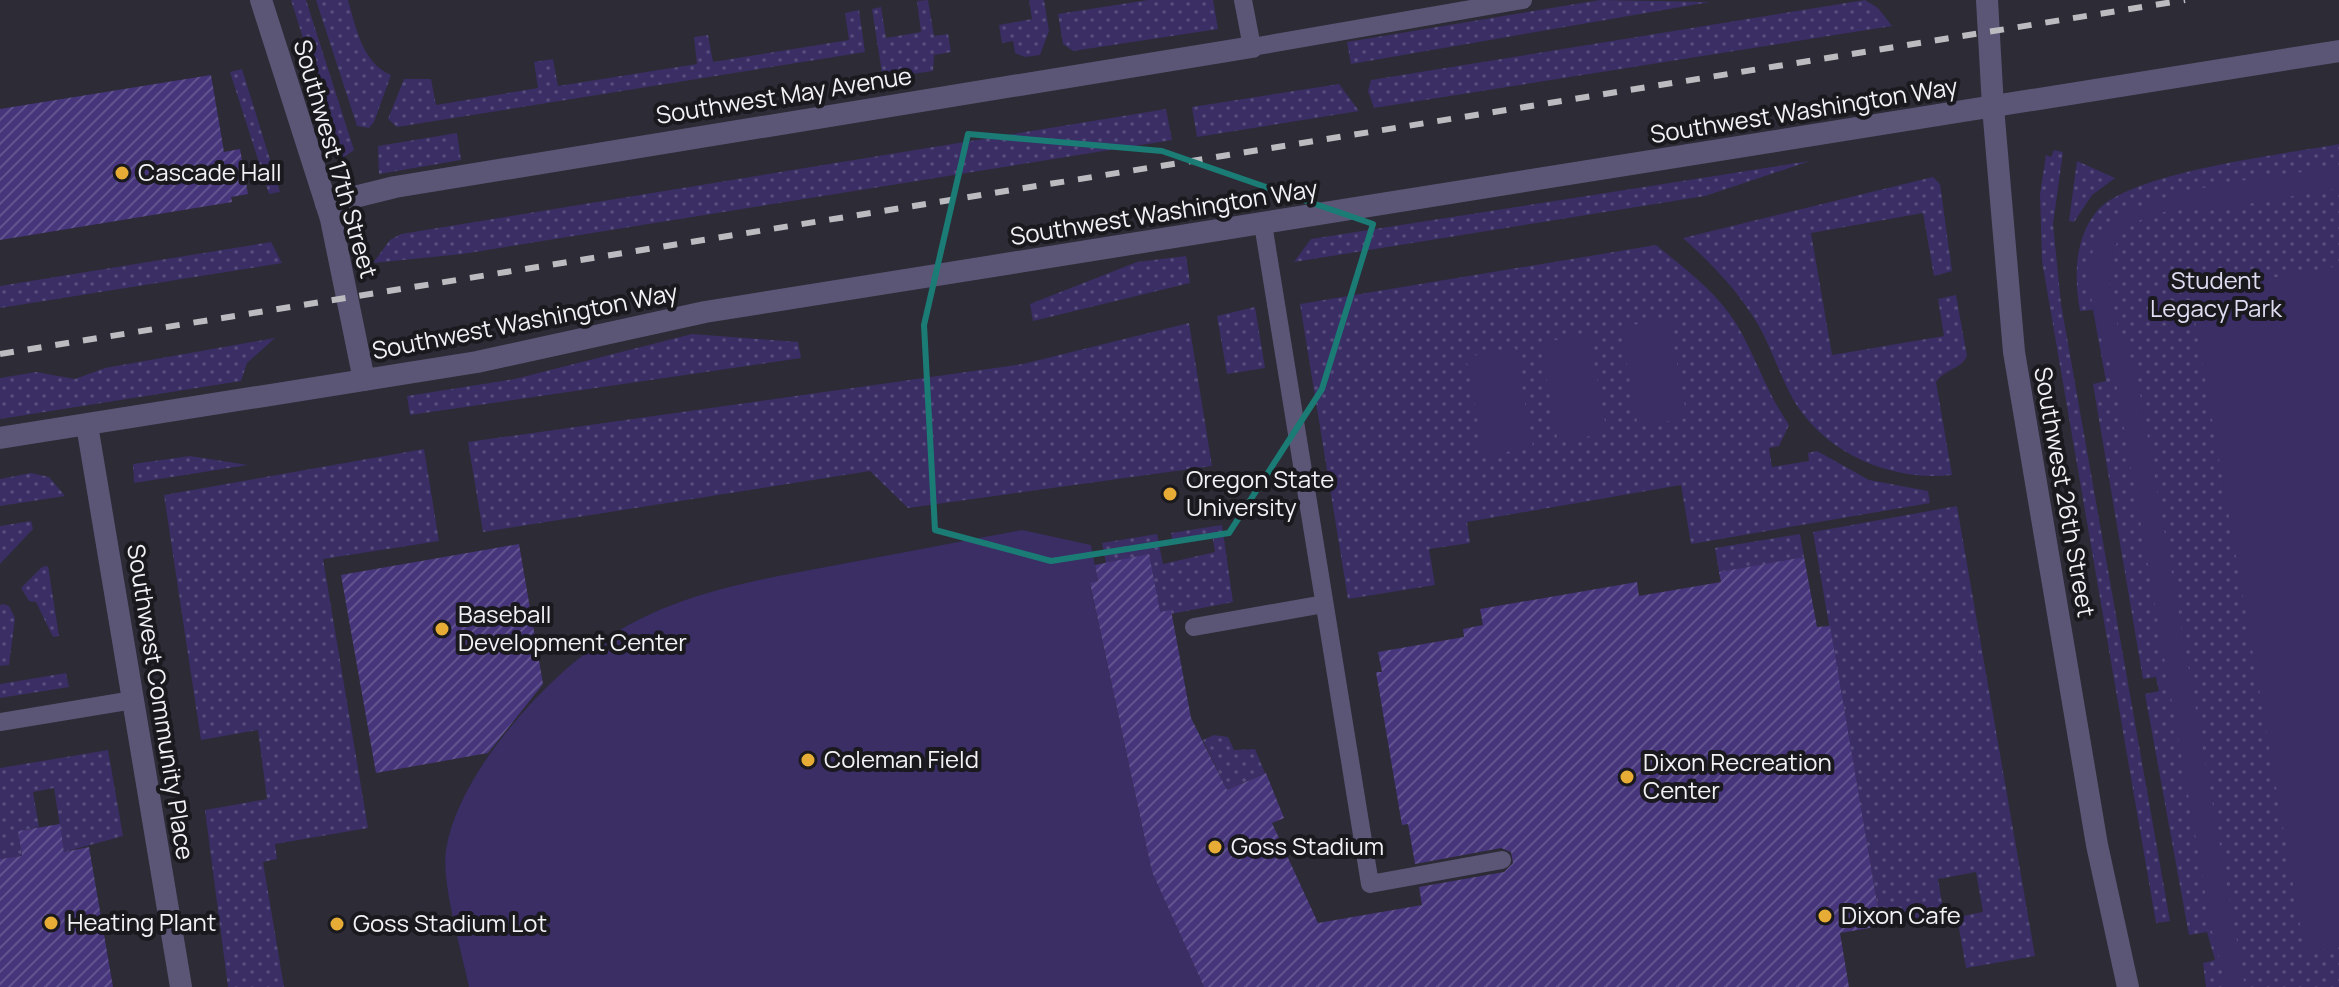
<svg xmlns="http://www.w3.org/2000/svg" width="2339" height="987" viewBox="0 0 2339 987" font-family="Manrope,sans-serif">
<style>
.built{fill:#2c2b36}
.grass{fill:url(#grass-dots)}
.pitch{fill:#3a2e65}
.building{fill:url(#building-hatch)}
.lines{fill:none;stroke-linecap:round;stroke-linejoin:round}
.service{stroke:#5b5676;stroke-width:18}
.minor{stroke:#5b5676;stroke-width:22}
.tertiary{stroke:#5b5676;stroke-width:22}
.rail{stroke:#bcbcc0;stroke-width:6;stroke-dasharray:14 14;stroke-linecap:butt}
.marked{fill:none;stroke:#1a7c75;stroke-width:6;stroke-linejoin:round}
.poi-dot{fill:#e6ac36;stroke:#1a191e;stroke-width:3}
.labels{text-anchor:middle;stroke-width:8;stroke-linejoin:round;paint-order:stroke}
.street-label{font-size:24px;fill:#f2f2f5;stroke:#1a191e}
.poi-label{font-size:24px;fill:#f2f2f5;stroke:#1a191e;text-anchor:start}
.park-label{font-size:24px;fill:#e0ddf3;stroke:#1a191e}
</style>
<defs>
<pattern id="grass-dots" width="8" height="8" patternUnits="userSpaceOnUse" patternTransform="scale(2)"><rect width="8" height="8" fill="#3a2e65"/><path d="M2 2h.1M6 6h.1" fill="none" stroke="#574d7c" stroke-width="1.8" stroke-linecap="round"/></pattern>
<pattern id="building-hatch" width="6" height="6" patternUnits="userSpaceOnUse" patternTransform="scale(2)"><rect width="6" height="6" fill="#46357b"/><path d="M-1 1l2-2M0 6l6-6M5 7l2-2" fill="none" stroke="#61538e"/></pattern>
</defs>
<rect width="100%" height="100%" fill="#232328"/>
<!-- built -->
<path class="built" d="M 0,0 L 2339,0 L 2339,987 L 0,987 Z"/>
<!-- grass -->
<path class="grass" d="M 291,0 L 306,0 L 354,150 L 341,159 Z
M 316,0 L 348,0 C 356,27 362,63 391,75 L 374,122 L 369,128 L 357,126 Z
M 928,0 L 934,36 L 948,34 L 951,52 L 934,55 L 933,71 L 891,77 L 882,73 L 872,9 L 881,7 L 886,38 L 921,32 L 917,1 Z
M 1029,0 L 1044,0 L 1049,31 L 1040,55 L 1025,57 L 1015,53 L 1013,41 L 1002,43 L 999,25 L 1032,19 Z
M 1148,0 L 1213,0 L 1218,29 L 1073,51 L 1063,44 L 1058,14 Z
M 1600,0 L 1710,2 L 1351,64 L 1347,42 Z
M 1865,0 L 1878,8 L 1892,26 L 1374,108 L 1368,91 L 1371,80 Z
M 859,10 L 865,52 L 397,127 L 388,119 L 404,79 L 431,79 L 436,105 L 538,88 L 534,62 L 553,59 L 558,86 L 697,64 L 694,37 L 708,35 L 713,62 L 849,40 L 845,13 Z
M 242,69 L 280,192 L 269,194 L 230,72 Z
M 1339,84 L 1359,111 L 1197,137 L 1192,107 Z
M 1166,109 L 1172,140 L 462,254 L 373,263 L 390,240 L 401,234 Z
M 457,133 L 461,160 L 379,174 L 378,146 Z
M 2339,144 L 2339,987 L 2206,987 L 2203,963 L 2215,960 L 2207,932 L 2189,935 L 2145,694 L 2159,691 L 2156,677 L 2143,679 L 2093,384 L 2106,381 L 2093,310 L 2080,311 C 2074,277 2074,239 2097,211 C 2130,172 2285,154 2339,144 Z
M 2054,150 L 2063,152 L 2053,224 L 2061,304 L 2170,921 L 2156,923 L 2042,261 L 2040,194 L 2046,155 L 2051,157 Z
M 1810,161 L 1705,196 L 1294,262 L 1311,239 Z
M 2077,161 L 2115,178 L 2092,195 L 2074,222 L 2069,221 Z
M 1933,177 L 1940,184 L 1952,271 L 1934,276 L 1923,213 L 1811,233 L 1832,355 L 1944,336 L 1938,299 L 1956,295 L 1967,356 C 1962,369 1944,369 1936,382 L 1952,475 C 1891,482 1824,453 1793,399 C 1779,374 1771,346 1756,321 C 1736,289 1711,263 1683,238 Z
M 271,242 L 282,263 L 0,308 L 0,286 Z
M 1656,245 C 1685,269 1717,292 1737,325 C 1756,357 1767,394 1789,425 L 1779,446 L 1769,448 L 1772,467 L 1809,461 L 1808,453 L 1817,451 L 1869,480 L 1928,491 L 1930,503 L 1691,544 L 1681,485 L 1467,522 L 1470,543 L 1429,549 L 1435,585 L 1348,599 L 1300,304 Z
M 1186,256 L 1190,283 L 1033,321 L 1030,304 L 1137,262 Z
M 1255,307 L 1265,368 L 1227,374 L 1217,316 Z
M 1189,323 L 1212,466 L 908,508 L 870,471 L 483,532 L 468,442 L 1023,364 Z
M 692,334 L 798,342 L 801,358 L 410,415 L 407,396 L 515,379 Z
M 275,338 L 247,363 L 241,381 L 0,419 L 0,378 L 36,372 L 75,379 L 105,368 Z
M 424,449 L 439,541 L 323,559 L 368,828 L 275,844 L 277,859 L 263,862 L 284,987 L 228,987 L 205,810 L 267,799 L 258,730 L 201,740 L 164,495 Z
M 190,456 L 248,465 L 134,483 L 133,464 Z
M 31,473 L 49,477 L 65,496 L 0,506 L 0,479 Z
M 1957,506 L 2035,956 L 1966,968 L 1957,917 L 1983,912 L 1976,872 L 1938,879 L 1944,915 L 1881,926 L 1813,532 Z
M 31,521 L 33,529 L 0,564 L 0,526 Z
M 1222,525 L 1233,602 L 1171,614 L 1160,612 L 1106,563 L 1102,543 L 1157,534 L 1163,564 L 1215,552 L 1212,534 L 1172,540 L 1171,533 Z
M 1800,534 L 1804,557 L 1719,572 L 1715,548 Z
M 48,566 L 59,636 L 53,637 L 36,602 L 29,601 L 21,588 L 42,567 Z
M 4,604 L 9,606 L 15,618 L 9,665 L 0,666 L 0,605 Z
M 66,673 L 69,687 L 0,698 L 0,684 Z
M 1214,735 L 1228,737 L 1234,750 L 1255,749 L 1265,773 L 1227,790 L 1203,740 Z
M 108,750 L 123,836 L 64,852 L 54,788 L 33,792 L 39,827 L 18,831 L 22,856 L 0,859 L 0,768 Z"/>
<!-- pitch -->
<path class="pitch" d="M 2339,167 L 2339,188 L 2207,211 L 2205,206 C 2183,210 2156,210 2137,222 C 2090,249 2113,327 2135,365 L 2245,987 L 2227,987 L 2212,931 L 2115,376 C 2100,339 2075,270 2101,234 C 2133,187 2282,176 2339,167 Z
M 2339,266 L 2339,947 L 2305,953 L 2190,292 Z
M 1669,319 L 1687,418 L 1638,426 L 1620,327 Z
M 1589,334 L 1607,433 L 1558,442 L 1540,343 Z
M 1515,348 L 1533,447 L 1484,456 L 1466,357 Z
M 1022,530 L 1091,545 L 1098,581 L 1090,584 L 1152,872 L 1204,987 L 469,987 C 462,952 441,883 446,850 C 453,805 485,757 514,723 C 611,609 691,592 831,566 C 895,554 958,542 1022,530 Z"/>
<!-- building -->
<path class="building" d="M 211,75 L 224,152 L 240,149 L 248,194 L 231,197 L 232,202 L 0,240 L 0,109 Z
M 519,544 L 543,684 L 488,753 L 376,773 L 341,575 Z
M 1149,554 L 1160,612 L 1171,610 L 1191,718 L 1227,790 L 1266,773 L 1284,818 L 1272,823 L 1318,923 L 1422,905 L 1419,887 L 1504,872 L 1513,863 L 1511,852 L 1501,848 L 1415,864 L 1408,824 L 1402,825 L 1376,672 L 1382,672 L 1378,652 L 1464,637 L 1463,629 L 1483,625 L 1480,609 L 1637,582 L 1639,596 L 1721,582 L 1719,572 L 1804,557 L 1817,627 L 1830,626 L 1881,926 L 1840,933 L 1849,987 L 1204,987 L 1152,872 L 1090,583 L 1098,581 L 1095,565 Z
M 60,824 L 64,852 L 89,847 L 113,987 L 0,987 L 0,859 L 22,856 L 18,831 Z"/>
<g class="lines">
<!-- service -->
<path class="service" d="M 1243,0 L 1252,47 L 1523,0
M 1263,224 L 1370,884 L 1502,860
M 1194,627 L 1324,604
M 0,722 L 133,700"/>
<!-- minor -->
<path class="minor" d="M 261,0 L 331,219 L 364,380
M 1993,107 L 2014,352 L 2097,845 L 2128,987
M 326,204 L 395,187 L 1252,47
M 87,425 L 181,987"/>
<!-- tertiary -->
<path class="tertiary" d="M 1987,0 L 1993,107
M 0,438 L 477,362 L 705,312 L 2339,51"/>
<!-- rail -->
<path class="rail" d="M 0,354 L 2185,0"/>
</g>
<!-- marked area -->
<path class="marked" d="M 968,134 L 1162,151 L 1373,224 L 1322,389 L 1229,533 L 1051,561 L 935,530 L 924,325 Z"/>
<!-- markers -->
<g class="poi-dot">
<circle cx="122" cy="173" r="8"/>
<circle cx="1170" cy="494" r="8"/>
<circle cx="442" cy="629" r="8"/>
<circle cx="808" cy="760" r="8"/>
<circle cx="1627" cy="777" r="8"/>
<circle cx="1215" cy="847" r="8"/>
<circle cx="1825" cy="916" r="8"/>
<circle cx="51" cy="923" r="8"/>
<circle cx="337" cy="924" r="8"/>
</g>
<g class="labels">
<!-- street labels -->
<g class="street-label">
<text transform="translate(784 96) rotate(-9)" y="8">Southwest May Avenue</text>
<text transform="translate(1804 111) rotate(-9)" y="8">Southwest Washington Way</text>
<text transform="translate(335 159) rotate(74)" y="8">Southwest 17th Street</text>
<text transform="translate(1164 213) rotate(-9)" y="8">Southwest Washington Way</text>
<text transform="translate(525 322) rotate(-11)" y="8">Southwest Washington Way</text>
<text transform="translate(2064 492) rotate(80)" y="8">Southwest 26th Street</text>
<text transform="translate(160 702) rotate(81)" y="8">Southwest Community Place</text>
</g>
<!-- poi labels -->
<g class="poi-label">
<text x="138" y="181">Cascade Hall</text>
<text x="1186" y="488">Oregon State<tspan x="1186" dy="28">University</tspan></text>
<text x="458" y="623">Baseball<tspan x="458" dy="28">Development Center</tspan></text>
<text x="824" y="768">Coleman Field</text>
<text x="1643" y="771">Dixon Recreation<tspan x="1643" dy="28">Center</tspan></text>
<text x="1231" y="855">Goss Stadium</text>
<text x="1841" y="924">Dixon Cafe</text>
<text x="67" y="931">Heating Plant</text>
<text x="353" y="932">Goss Stadium Lot</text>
</g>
<!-- park labels -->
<g class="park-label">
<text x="2216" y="289">Student<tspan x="2216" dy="28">Legacy Park</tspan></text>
</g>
</g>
</svg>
